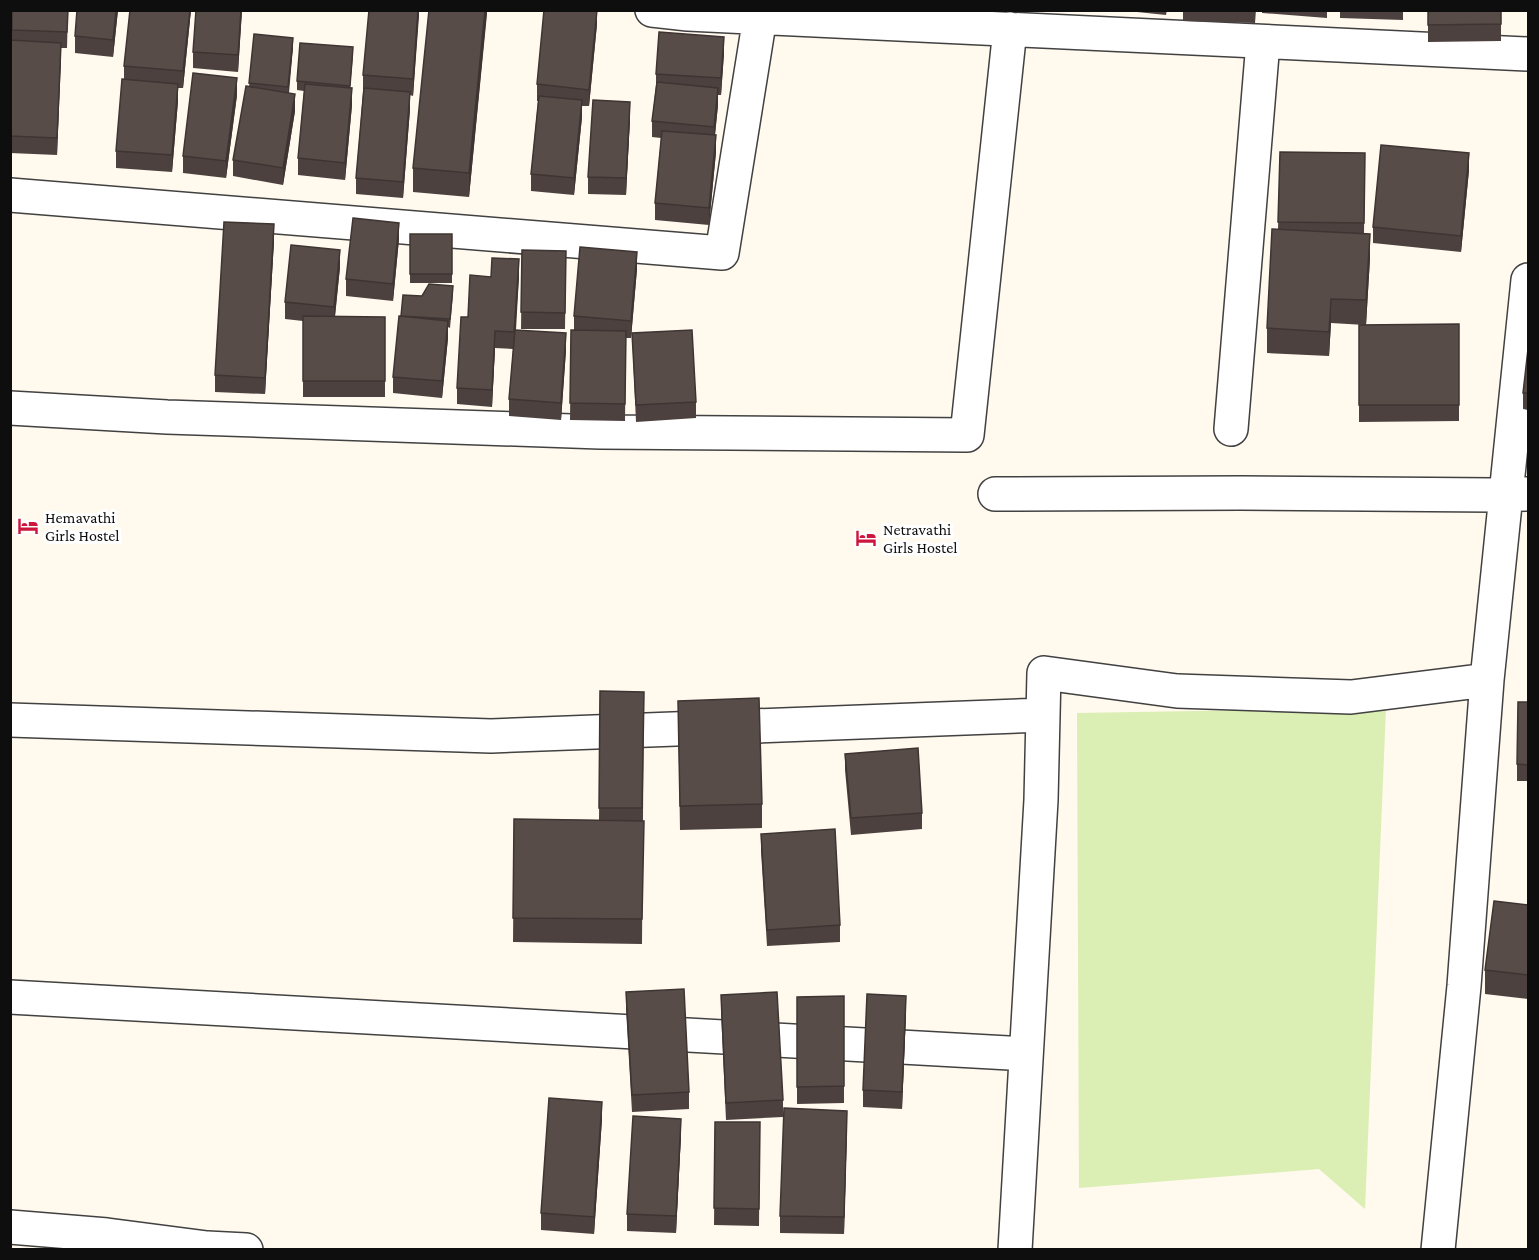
<svg xmlns="http://www.w3.org/2000/svg" width="1539" height="1260" viewBox="0 0 1539 1260" font-family="'Crimson Pro',serif">
<style>
.green{fill:#dbeeb3}
.lines{fill:none;stroke-linecap:round;stroke-linejoin:round}
.street-casing{stroke:#414141;stroke-width:36}
.street{stroke:#fff;stroke-width:33}
.wall{fill:#4c413f}
.shaded-wall{fill:#3e3533}
.building{fill:#584c49;stroke:#3e3533;stroke-width:1.5}
.labels{text-anchor:middle;stroke-width:6;stroke-linejoin:round;paint-order:stroke}
.poi-label{font-size:16px;fill:#0e0e0e;stroke:#fff;text-anchor:start}
</style>
<rect width="100%" height="100%" fill="#fff9ee"/>
<!-- green -->
<path class="green" d="M 1386,708 L 1365,1209 L 1319,1169 L 1079,1188 L 1077,713 Z"/>
<g class="lines">
<!-- street casing -->
<g class="street-casing">
<path id="street" d="M 652,10 L 688,14 L 1528,54
M 10,195 L 722,253 L 760,17
M 10,408 L 167,417 L 600,432 L 967,435 L 1010,29
M 1231,429 L 1263,42
M 995,494 L 1241,493 L 1493,495 L 1527,494
M 10,720 L 491,736 L 1043,715
M 10,997 L 1026,1054
M 10,1227 L 107,1235 L 207,1248 L 246,1250
M 1015,1250 L 1041,800 L 1044,673 L 1177,691 L 1351,697 L 1487,680
M 1438,1250 L 1464,986 L 1487,680 L 1528,280"/>
</g>
<!-- street -->
<use href="#street" class="street"/>
</g>
<!-- wall -->
<path class="wall" d="M 12,10 L 68,10 L 67,48 L 61,48 L 57,155 L 10,153 L 10,40 L 12,40 Z
M 118,10 L 113,57 L 75,53 L 75,36 Z
M 191,10 L 183,88 L 178,88 L 178,101 L 172,172 L 116,168 L 116,151 L 124,79 L 124,66 Z
M 242,10 L 238,72 L 193,68 L 193,52 Z
M 419,10 L 413,96 L 410,95 L 410,109 L 403,198 L 356,194 L 356,178 L 363,92 L 363,75 Z
M 487,10 L 469,197 L 413,192 L 413,168 Z
M 1118,10 L 1167,10 L 1166,15 Z
M 1183,10 L 1256,10 L 1255,23 L 1183,21 Z
M 1262,10 L 1327,10 L 1327,18 L 1262,13 Z
M 1340,10 L 1403,10 L 1403,20 L 1340,18 Z
M 1428,10 L 1501,10 L 1501,41 L 1428,42 Z
M 597,24 L 589,106 L 582,106 L 582,117 L 574,195 L 531,191 L 531,174 L 538,101 L 537,101 L 537,84 Z
M 254,34 L 293,47 L 289,93 L 295,111 L 283,185 L 233,176 L 233,160 L 249,87 Z
M 724,53 L 721,95 L 718,95 L 718,105 L 715,135 L 716,152 L 709,225 L 655,220 L 655,203 L 661,138 L 652,137 L 652,121 L 656,85 L 656,74 Z
M 353,56 L 350,88 L 352,105 L 345,180 L 298,175 L 298,158 L 304,91 L 297,90 L 297,81 Z
M 237,95 L 226,178 L 183,173 L 183,156 Z
M 630,119 L 626,195 L 588,194 L 588,177 Z
M 1280,152 L 1365,153 L 1364,233 L 1370,258 L 1366,325 L 1459,324 L 1459,421 L 1359,422 L 1359,325 L 1365,325 L 1331,323 L 1329,356 L 1267,353 L 1267,328 L 1278,229 Z
M 1469,170 L 1461,252 L 1373,243 L 1373,227 Z
M 410,234 L 452,234 L 452,283 L 410,283 Z
M 399,239 L 393,301 L 346,296 L 346,279 Z
M 274,241 L 265,394 L 215,392 L 215,375 Z
M 522,250 L 566,251 L 565,329 L 521,329 Z
M 340,267 L 335,317 L 385,317 L 385,397 L 303,397 L 303,321 L 285,319 L 285,302 Z
M 637,269 L 631,338 L 626,338 L 625,421 L 570,420 L 571,330 L 574,330 L 574,316 Z
M 519,276 L 516,330 L 566,350 L 561,420 L 509,416 L 509,399 L 513,349 L 495,348 L 492,407 L 457,404 L 457,388 L 491,277 Z
M 453,294 L 450,328 L 448,327 L 448,338 L 442,398 L 393,393 L 393,377 L 401,316 Z
M 632,333 L 696,402 L 696,418 L 636,422 Z
M 1528,349 L 1528,410 L 1523,409 L 1523,393 Z
M 600,691 L 644,692 L 642,944 L 513,942 L 514,819 L 599,820 Z
M 678,701 L 762,804 L 762,828 L 680,830 Z
M 1528,702 L 1528,781 L 1517,781 L 1517,764 Z
M 845,754 L 922,813 L 922,829 L 851,835 L 845,770 Z
M 761,834 L 840,925 L 840,942 L 767,946 L 761,851 Z
M 1528,905 L 1528,999 L 1485,994 L 1485,970 Z
M 626,992 L 689,1092 L 689,1109 L 632,1112 L 626,1009 Z
M 721,995 L 783,1100 L 783,1117 L 726,1120 L 721,1012 Z
M 844,996 L 844,1103 L 797,1104 L 797,997 Z
M 906,1013 L 902,1109 L 863,1107 L 863,1090 Z
M 602,1119 L 594,1234 L 541,1230 L 541,1213 Z
M 715,1122 L 760,1122 L 759,1226 L 714,1225 Z
M 847,1127 L 844,1234 L 780,1233 L 780,1216 Z
M 681,1135 L 676,1233 L 627,1231 L 627,1214 Z"/>
<!-- shaded-wall -->
<path class="shaded-wall" d="M 116,10 L 118,10 L 113,57 L 113,40 Z
M 190,10 L 191,10 L 183,88 L 183,71 Z
M 241,10 L 242,10 L 238,72 L 238,55 Z
M 418,10 L 419,10 L 419,16 L 413,96 L 413,79 Z
M 485,10 L 487,10 L 487,14 L 469,197 L 469,173 Z
M 597,10 L 597,24 L 589,106 L 589,90 Z
M 724,37 L 724,53 L 721,95 L 721,78 Z
M 293,38 L 293,47 L 288,96 L 288,87 Z
M 61,43 L 61,60 L 57,155 L 57,138 Z
M 237,78 L 237,95 L 226,178 L 226,161 Z
M 178,84 L 178,101 L 172,172 L 172,155 Z
M 352,88 L 352,105 L 345,180 L 345,163 Z
M 718,88 L 718,105 L 714,144 L 714,127 Z
M 410,92 L 410,109 L 403,198 L 403,182 Z
M 295,94 L 295,111 L 283,185 L 283,168 Z
M 582,100 L 582,117 L 574,195 L 574,178 Z
M 630,102 L 630,119 L 626,195 L 626,178 Z
M 716,135 L 716,152 L 709,225 L 709,208 Z
M 1469,153 L 1469,170 L 1461,252 L 1461,236 Z
M 399,223 L 399,239 L 393,301 L 393,284 Z
M 274,224 L 274,241 L 265,394 L 265,378 Z
M 1370,234 L 1370,258 L 1366,325 L 1366,300 Z
M 340,250 L 340,267 L 334,324 L 334,307 Z
M 637,252 L 637,269 L 631,338 L 631,321 Z
M 519,259 L 519,276 L 514,349 L 514,332 Z
M 1331,299 L 1331,323 L 1329,356 L 1329,332 Z
M 448,321 L 448,338 L 442,398 L 442,381 Z
M 495,331 L 495,348 L 492,407 L 492,390 Z
M 566,333 L 566,350 L 561,420 L 561,403 Z
M 906,996 L 906,1013 L 902,1109 L 902,1092 Z
M 602,1102 L 602,1119 L 594,1234 L 594,1217 Z
M 847,1111 L 847,1127 L 844,1234 L 844,1217 Z
M 681,1119 L 681,1135 L 676,1233 L 676,1216 Z"/>
<!-- building -->
<path class="building" d="M 12,10 L 68,10 L 67,32 L 12,30 Z
M 77,10 L 116,10 L 113,40 L 75,36 Z
M 130,10 L 190,10 L 183,71 L 124,66 Z
M 196,10 L 241,10 L 238,55 L 193,52 Z
M 369,10 L 418,10 L 413,79 L 363,75 Z
M 429,10 L 485,10 L 469,173 L 413,168 Z
M 544,10 L 597,10 L 589,90 L 537,84 Z
M 1428,10 L 1501,10 L 1501,24 L 1428,25 Z
M 659,32 L 724,37 L 721,78 L 656,74 Z
M 254,34 L 293,38 L 288,87 L 249,83 Z
M 10,40 L 61,43 L 57,138 L 10,136 Z
M 300,43 L 353,47 L 350,86 L 297,81 Z
M 193,73 L 237,78 L 226,161 L 183,156 Z
M 122,79 L 178,84 L 172,155 L 116,151 Z
M 657,82 L 718,88 L 714,127 L 652,121 Z
M 305,84 L 352,88 L 345,163 L 298,158 Z
M 246,86 L 295,94 L 283,168 L 233,160 Z
M 364,88 L 410,92 L 403,182 L 356,178 Z
M 539,96 L 582,100 L 574,178 L 531,174 Z
M 593,100 L 630,102 L 626,178 L 588,177 Z
M 662,131 L 716,135 L 709,208 L 655,203 Z
M 1381,145 L 1469,153 L 1461,236 L 1373,227 Z
M 1280,152 L 1365,153 L 1364,223 L 1278,222 Z
M 353,218 L 399,223 L 393,284 L 346,279 Z
M 224,222 L 274,224 L 265,378 L 215,375 Z
M 1272,229 L 1370,234 L 1366,300 L 1331,299 L 1329,332 L 1267,328 Z
M 410,234 L 452,234 L 452,274 L 410,274 Z
M 291,245 L 340,250 L 334,307 L 285,302 Z
M 580,247 L 637,252 L 631,321 L 574,316 Z
M 522,250 L 566,251 L 565,313 L 521,312 Z
M 492,258 L 519,259 L 514,332 L 495,331 L 492,390 L 457,388 L 461,317 L 468,317 L 470,275 L 491,277 Z
M 429,284 L 453,286 L 450,319 L 401,316 L 403,295 L 422,296 Z
M 303,316 L 385,317 L 385,381 L 303,381 Z
M 399,316 L 448,321 L 442,381 L 393,377 Z
M 1459,324 L 1459,405 L 1359,405 L 1359,325 Z
M 515,330 L 566,333 L 561,403 L 509,399 Z
M 571,330 L 626,331 L 625,404 L 570,403 Z
M 692,330 L 696,402 L 636,405 L 632,333 Z
M 1528,349 L 1528,393 L 1523,393 Z
M 600,691 L 644,692 L 642,808 L 599,808 Z
M 759,698 L 762,804 L 680,806 L 678,701 Z
M 1518,702 L 1528,702 L 1528,765 L 1517,764 Z
M 918,748 L 922,813 L 851,818 L 845,754 Z
M 514,819 L 644,821 L 642,919 L 513,918 Z
M 835,829 L 840,925 L 767,930 L 761,834 Z
M 1494,901 L 1528,905 L 1528,975 L 1485,970 Z
M 684,989 L 689,1092 L 632,1095 L 626,992 Z
M 777,992 L 783,1100 L 726,1103 L 721,995 Z
M 867,994 L 906,996 L 902,1092 L 863,1090 Z
M 844,996 L 844,1086 L 797,1087 L 797,997 Z
M 549,1098 L 602,1102 L 594,1217 L 541,1213 Z
M 784,1108 L 847,1111 L 844,1217 L 780,1216 Z
M 633,1116 L 681,1119 L 676,1216 L 627,1214 Z
M 715,1122 L 760,1122 L 759,1209 L 714,1208 Z"/>
<!-- icons -->
<defs>
<g id="hotel-bare" transform="scale(1.62)"><path d="M-6-4.5h1.5V1H6V5H4.5V3h-9V5H-6ZM-4 0a1.8 1.8 0 1 1 3.6 0ZM.5 0V-2.5h3Q6-2.5 6 0Z" fill="#cd163d" stroke="#fff" stroke-width="2.5" paint-order="stroke"/></g>
</defs>
<g fill-rule="evenodd">
<use href="#hotel-bare" x="28" y="526"/>
<use href="#hotel-bare" x="866" y="538"/>
</g>
<g class="labels">
<!-- poi labels -->
<g class="poi-label">
<text x="45" y="523">Hemavathi<tspan x="45" dy="18">Girls Hostel</tspan></text>
<text x="883" y="535">Netravathi<tspan x="883" dy="18">Girls Hostel</tspan></text>
</g>
</g>
<!-- border -->
<rect width="1539" height="1260" fill="none" stroke="#0e0e0e" stroke-width="24"/>
</svg>
